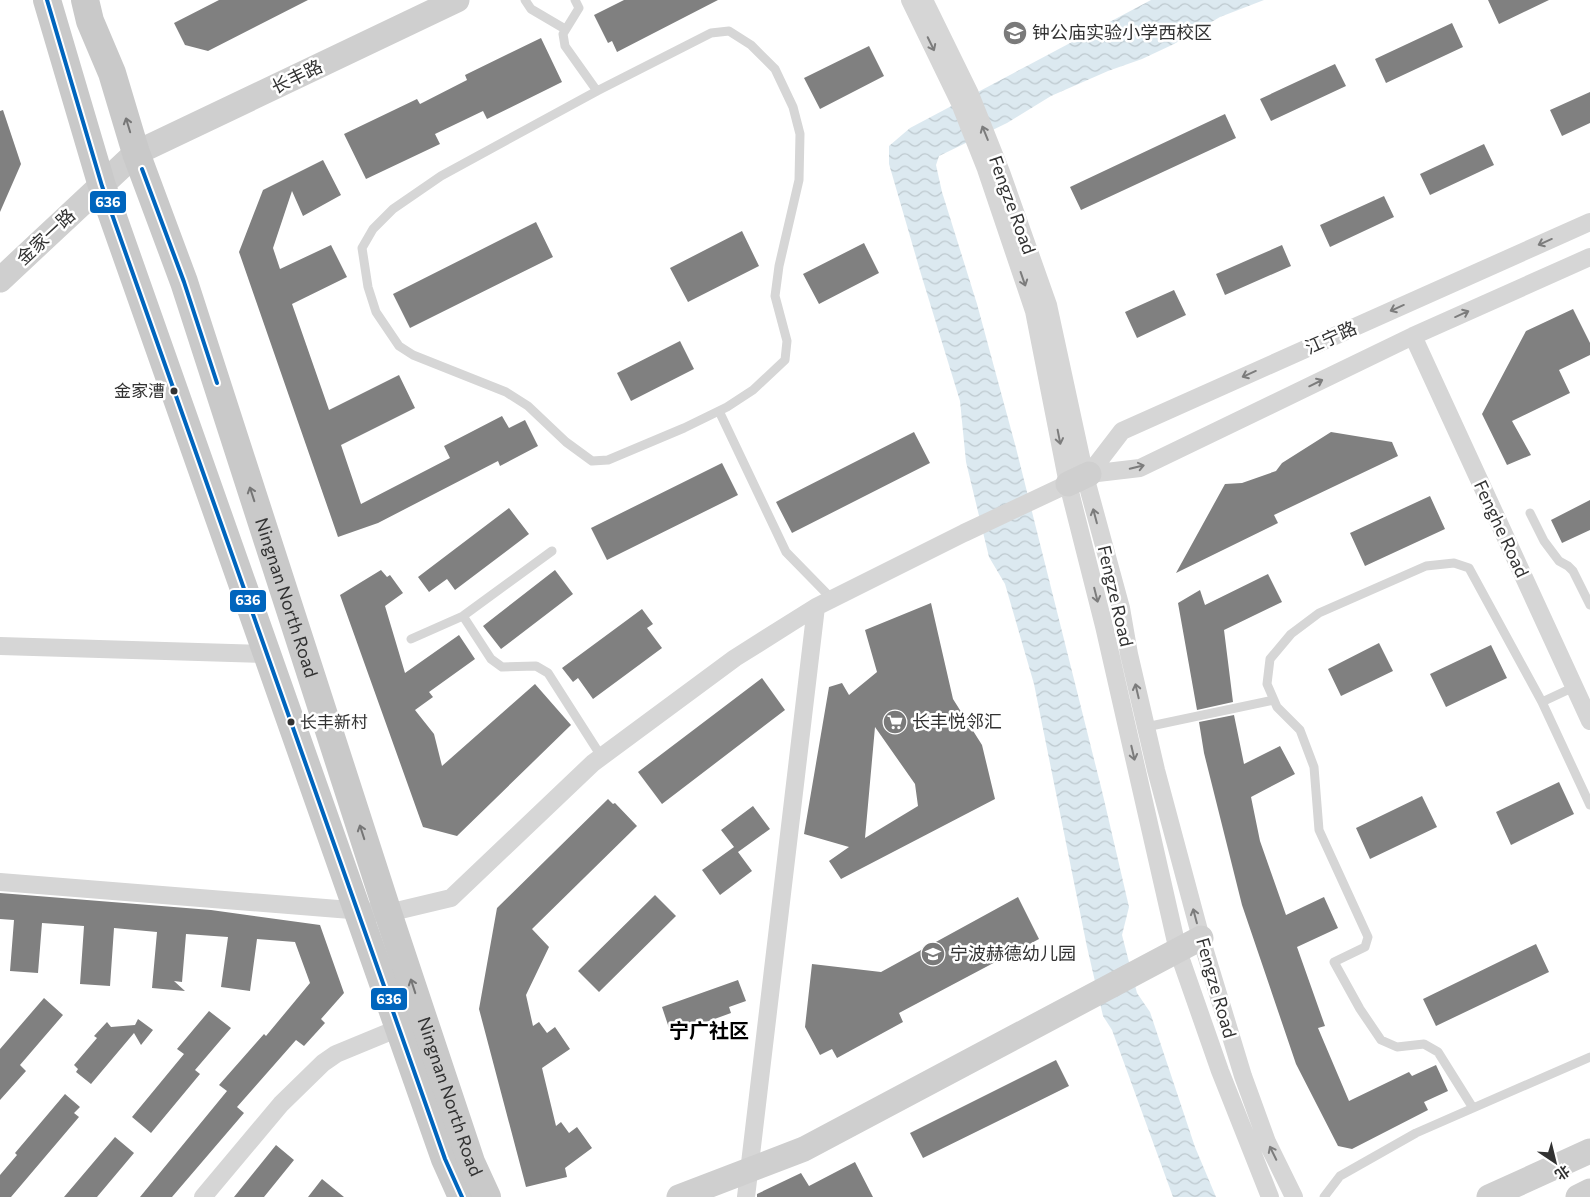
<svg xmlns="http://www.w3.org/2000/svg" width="1590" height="1197" viewBox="0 0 1590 1197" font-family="Commissioner,'Noto Sans SC',sans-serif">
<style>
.water{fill:url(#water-waves)}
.building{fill:#808080;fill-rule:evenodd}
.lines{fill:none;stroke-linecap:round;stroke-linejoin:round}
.lane{stroke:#d6d6d6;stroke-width:9}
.street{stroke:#d6d6d6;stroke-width:18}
.secondary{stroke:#cfcfcf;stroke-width:25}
.primary{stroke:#c9c9c9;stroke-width:28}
.bus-1-casing{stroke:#fff;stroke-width:8}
.bus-1{stroke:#0065bd;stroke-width:4}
.oneway{stroke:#7c7c7c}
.oneway2{stroke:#767676}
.bus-dot{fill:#323232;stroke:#fff;stroke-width:2}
.labels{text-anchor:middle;stroke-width:5;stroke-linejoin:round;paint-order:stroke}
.bus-label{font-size:17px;fill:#323232;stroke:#fff;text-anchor:end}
.poi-label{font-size:18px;fill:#323232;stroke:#fff;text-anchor:start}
.street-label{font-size:18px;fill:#323232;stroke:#fff}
.quarter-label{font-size:20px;font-weight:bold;fill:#000;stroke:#fff}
.line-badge{stroke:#fff;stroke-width:2}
.badge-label{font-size:14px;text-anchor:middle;font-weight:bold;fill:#fff}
</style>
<defs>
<pattern id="water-waves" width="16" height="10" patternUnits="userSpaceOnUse" patternTransform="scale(1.25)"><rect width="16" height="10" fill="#dce9f0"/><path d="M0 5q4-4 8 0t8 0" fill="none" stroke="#bdc8ce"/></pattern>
</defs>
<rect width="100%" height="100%" fill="#fff"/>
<!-- water -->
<path class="water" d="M 1151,0 L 1264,0 L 1220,17 L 1174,44 L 1142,59 L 1108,71 L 1051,96 L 1007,123 L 939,156 L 936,165 L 942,192 L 977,304 L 1016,448 L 1102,791 L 1129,907 L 1122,935 L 1137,993 L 1150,1012 L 1195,1147 L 1216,1197 L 1173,1197 L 1112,1030 L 1103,1016 L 1087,947 L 1034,684 L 1005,584 L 989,557 L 966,462 L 960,401 L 921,274 L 889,164 L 889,146 L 910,128 Z"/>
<!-- building -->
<path class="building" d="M 219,0 L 308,0 L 208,51 L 185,45 L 174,23 Z
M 624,0 L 718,0 L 617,52 L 612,41 L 608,43 L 594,15 Z
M 1488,0 L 1549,0 L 1499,24 Z
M 1452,23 L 1463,47 L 1386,83 L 1375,59 Z
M 541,38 L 562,82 L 487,119 L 483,111 L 435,134 L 440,144 L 366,179 L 344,134 L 417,99 L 420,104 L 467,80 L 465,75 Z
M 869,46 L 884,76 L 820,109 L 804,78 Z
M 1335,64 L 1346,86 L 1271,121 L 1260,99 Z
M 1590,92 L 1590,123 L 1562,136 L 1550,110 Z
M 3,110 L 21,164 L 0,212 L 0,111 Z
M 1225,114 L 1236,138 L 1081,210 L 1070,187 Z
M 1484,144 L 1494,165 L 1430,195 L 1420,174 Z
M 323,160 L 341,195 L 303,216 L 292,191 L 273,248 L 280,269 L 331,245 L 347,277 L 292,304 L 329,410 L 399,375 L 415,408 L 341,445 L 361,504 L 450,458 L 444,446 L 502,416 L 509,428 L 525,420 L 538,446 L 500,466 L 498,461 L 378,523 L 338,537 L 239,252 L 263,190 Z
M 1384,196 L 1394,217 L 1330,247 L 1320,225 Z
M 536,222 L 553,257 L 410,328 L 393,294 Z
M 742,231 L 759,266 L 688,302 L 670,268 Z
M 864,243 L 879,273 L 819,304 L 803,274 Z
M 1282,245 L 1291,266 L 1225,295 L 1216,274 Z
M 1174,290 L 1186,315 L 1137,338 L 1125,312 Z
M 1573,309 L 1590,343 L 1590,355 L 1559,370 L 1570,393 L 1512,421 L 1531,455 L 1507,465 L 1482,414 L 1526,331 Z
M 680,341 L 694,369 L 631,401 L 617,373 Z
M 914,432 L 930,463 L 792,533 L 776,502 Z
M 1331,432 L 1392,442 L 1398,456 L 1274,515 L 1278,523 L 1176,573 L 1225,484 L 1242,483 L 1276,471 L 1282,463 Z
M 722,463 L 738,495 L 607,560 L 591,528 Z
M 1430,496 L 1445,529 L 1365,566 L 1350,533 Z
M 1590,500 L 1590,530 L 1562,543 L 1551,520 Z
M 509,508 L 529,534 L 455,590 L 447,579 L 429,592 L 418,577 Z
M 381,570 L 387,577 L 390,575 L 403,593 L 385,606 L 405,673 L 459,635 L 475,659 L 429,692 L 433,697 L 415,710 L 434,734 L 442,766 L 535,684 L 571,725 L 457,836 L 423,827 L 340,595 Z
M 555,570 L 573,594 L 501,649 L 483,626 Z
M 1268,574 L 1282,602 L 1224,630 L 1233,702 L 1197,710 L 1178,603 L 1200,590 L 1205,605 Z
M 931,603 L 953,699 L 982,745 L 995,799 L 841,879 L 829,861 L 849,847 L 804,834 L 829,687 L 842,683 L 849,695 L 877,672 L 865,630 ZM 875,727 L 915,784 L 918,806 L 865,838 Z
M 642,609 L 653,624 L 647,628 L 662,648 L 593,699 L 578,678 L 573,682 L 562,668 Z
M 1379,643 L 1393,671 L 1341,696 L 1328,669 Z
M 1491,645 L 1507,678 L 1446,707 L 1430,674 Z
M 762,678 L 785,710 L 662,804 L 638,772 Z
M 1234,715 L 1244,764 L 1280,746 L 1295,774 L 1251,797 L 1260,841 L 1286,915 L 1324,897 L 1338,928 L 1297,947 L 1325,1026 L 1318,1028 L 1349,1101 L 1409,1072 L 1412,1076 L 1436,1065 L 1448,1091 L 1424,1102 L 1428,1110 L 1352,1149 L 1338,1146 L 1296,1064 L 1242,905 L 1204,753 L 1199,722 Z
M 1559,782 L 1574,814 L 1511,845 L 1496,812 Z
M 1422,796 L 1437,827 L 1370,859 L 1356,828 Z
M 608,799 L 613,804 L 615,803 L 637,826 L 532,929 L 549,947 L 526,995 L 533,1026 L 539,1022 L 547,1033 L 555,1027 L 570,1049 L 542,1068 L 556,1126 L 561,1122 L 569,1133 L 577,1127 L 592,1148 L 565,1168 L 567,1177 L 526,1187 L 479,1009 L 497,908 Z
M 753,806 L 770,829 L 738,852 L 752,871 L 720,895 L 702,870 L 734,847 L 721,830 Z
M 0,893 L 211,910 L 320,925 L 344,993 L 321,1019 L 325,1023 L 304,1046 L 296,1040 L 237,1107 L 244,1113 L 172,1197 L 140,1197 L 227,1091 L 219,1085 L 264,1034 L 266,1036 L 310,983 L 295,942 L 257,939 L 250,991 L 221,987 L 228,937 L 186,934 L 182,982 L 174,981 L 185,991 L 152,988 L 157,932 L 114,928 L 110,986 L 80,984 L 84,926 L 42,923 L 38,973 L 10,971 L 14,920 L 0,919 Z
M 655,895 L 676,916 L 599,992 L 578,971 Z
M 1018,897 L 1039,939 L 899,1013 L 903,1022 L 837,1058 L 832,1049 L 820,1055 L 805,1027 L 812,964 L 881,972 Z
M 1536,944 L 1549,972 L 1436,1026 L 1423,999 Z
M 738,980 L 746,1001 L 729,1007 L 731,1013 L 687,1029 L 685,1022 L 669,1028 L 662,1007 Z
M 44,998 L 63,1015 L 20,1065 L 26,1071 L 0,1100 L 0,1049 Z
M 209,1011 L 231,1028 L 195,1070 L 200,1074 L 151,1133 L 132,1117 L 184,1054 L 177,1049 Z
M 138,1019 L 153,1030 L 141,1045 L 134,1033 L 91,1084 L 76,1072 L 78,1069 L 74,1065 L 97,1038 L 94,1036 L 107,1022 L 111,1027 L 135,1025 Z
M 1056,1060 L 1069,1086 L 923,1158 L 910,1133 Z
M 65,1094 L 80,1107 L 74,1113 L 79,1117 L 11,1197 L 0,1197 L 0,1175 L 17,1155 L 15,1153 Z
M 115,1137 L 134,1153 L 97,1197 L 64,1197 Z
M 276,1145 L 294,1160 L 264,1197 L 234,1197 Z
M 855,1162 L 873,1197 L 757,1197 L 757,1194 L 801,1173 L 809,1186 Z
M 322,1179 L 344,1197 L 308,1197 Z"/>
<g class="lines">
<!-- lane -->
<path class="lane" d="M 525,0 L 531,9 L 565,29
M 575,0 L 579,8 L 563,34 L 565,46 L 597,91
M 729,31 L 751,45 L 775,69 L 793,107 L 800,134 L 799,180 L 779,266 L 775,296 L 787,341 L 785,360 L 753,390 L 727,407 L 684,428 L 608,460 L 592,461 L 566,442 L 528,406 L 506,392 L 413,355 L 399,346 L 376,312 L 368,287 L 362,248 L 373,229 L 393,209 L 441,176 L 597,91 L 711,33 Z
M 719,411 L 786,552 L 832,599
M 1530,513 L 1544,541 L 1559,561 L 1568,566 L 1573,571 L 1590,605
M 463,616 L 491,659 L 502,667 L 536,666 L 548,673 L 601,756
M 411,639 L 463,616 L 552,551
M 1574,687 L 1542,702 L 1590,805
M 1146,727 L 1274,700
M 1473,1108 L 1438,1052 L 1424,1044 L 1397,1047 L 1381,1040 L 1360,1009 L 1334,962 L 1365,947 L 1368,937 L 1319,830 L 1314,767 L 1300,730 L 1277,707 L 1267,684 L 1270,659 L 1291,634 L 1319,613 L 1426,566 L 1454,563 L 1469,568 L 1542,702
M 1324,1197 L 1340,1176 L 1416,1133 L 1590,1057"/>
<!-- street -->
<path class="street" d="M 910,0 L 959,101 L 986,169 L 1034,311 L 1068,484 L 1104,626 L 1178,951 L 1220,1071 L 1270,1197
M 924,0 L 970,94 L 1001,172 L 1048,305 L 1085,476 L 1121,608 L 1129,654 L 1156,770 L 1201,938 L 1243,1076 L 1267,1142 L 1294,1197
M 1413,336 L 1590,721
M 1089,474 L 1122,431 L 1590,222
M 1089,474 L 1140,468 L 1413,336 L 1590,257
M 0,646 L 267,654
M 0,882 L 388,913 L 451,898 L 593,763 L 735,658 L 816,607 L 964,533 L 1068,484
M 203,1197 L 281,1104 L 323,1063 L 336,1054 L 399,1028
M 746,1197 L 816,607"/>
<!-- secondary -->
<path class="secondary" d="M 0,280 L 136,153 L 457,0
M 1068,484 L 1089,474
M 679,1197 L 804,1149 L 1201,938
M 1489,1197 L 1590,1151
M 1578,1197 L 1590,1191"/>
<!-- primary -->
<g class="primary">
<path d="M 47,0 L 102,186 L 445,1159 L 462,1197"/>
<path id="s1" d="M 85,0 L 90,21 L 112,73 L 136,153 L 184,282 L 388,913 L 471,1162 L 487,1197"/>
</g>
<!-- bus-1 casing -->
<g class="bus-1-casing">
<path id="bus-1" d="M 47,0 L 102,186 L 445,1159 L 462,1197
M 142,169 L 184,282 L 217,383"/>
</g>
<!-- bus-1 -->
<use href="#bus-1" class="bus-1"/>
</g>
<!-- one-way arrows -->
<defs><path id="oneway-shaft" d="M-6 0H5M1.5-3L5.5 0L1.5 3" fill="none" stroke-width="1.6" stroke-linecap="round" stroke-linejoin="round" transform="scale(1.25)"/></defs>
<g class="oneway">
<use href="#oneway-shaft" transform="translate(931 44) rotate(64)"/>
<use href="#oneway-shaft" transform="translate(985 133) rotate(-112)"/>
<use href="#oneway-shaft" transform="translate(1545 242) rotate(156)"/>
<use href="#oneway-shaft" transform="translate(1023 279) rotate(71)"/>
<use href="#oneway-shaft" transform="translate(1397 308) rotate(156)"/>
<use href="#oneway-shaft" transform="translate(1462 314) rotate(-24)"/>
<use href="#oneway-shaft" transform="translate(1249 374) rotate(156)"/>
<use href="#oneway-shaft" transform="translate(1316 383) rotate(-26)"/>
<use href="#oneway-shaft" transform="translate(1059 437) rotate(79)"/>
<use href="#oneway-shaft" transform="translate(1137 467) rotate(-14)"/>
<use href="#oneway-shaft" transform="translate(1095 516) rotate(-105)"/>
<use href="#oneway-shaft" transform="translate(1096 595) rotate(76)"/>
<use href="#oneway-shaft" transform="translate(1137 691) rotate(-103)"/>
<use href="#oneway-shaft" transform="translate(1133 753) rotate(77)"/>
<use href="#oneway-shaft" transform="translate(1195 916) rotate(-105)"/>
<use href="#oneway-shaft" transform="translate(1273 1153) rotate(-116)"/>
</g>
<g class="oneway2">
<use href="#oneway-shaft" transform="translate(128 125) rotate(-107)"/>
<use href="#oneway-shaft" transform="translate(252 494) rotate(-108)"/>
<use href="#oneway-shaft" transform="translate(362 832) rotate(-108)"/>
<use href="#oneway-shaft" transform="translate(413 986) rotate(-108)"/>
</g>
<!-- icons -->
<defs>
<g id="school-disc" transform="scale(1.25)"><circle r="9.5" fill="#7a7a7a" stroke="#fff"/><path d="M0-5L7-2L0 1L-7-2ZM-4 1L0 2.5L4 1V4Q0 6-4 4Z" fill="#fff"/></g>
<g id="supermarket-disc" transform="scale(1.25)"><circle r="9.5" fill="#7a7a7a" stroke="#fff"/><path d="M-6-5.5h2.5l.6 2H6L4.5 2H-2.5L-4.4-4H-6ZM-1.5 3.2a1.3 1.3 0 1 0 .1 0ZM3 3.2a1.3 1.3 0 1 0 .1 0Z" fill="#fff"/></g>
</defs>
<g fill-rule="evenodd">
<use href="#school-disc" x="1015" y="33"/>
<use href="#supermarket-disc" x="895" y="722"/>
<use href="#school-disc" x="933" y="954"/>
</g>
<!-- markers -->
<g class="bus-dot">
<circle cx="174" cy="391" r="4.5"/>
<circle cx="291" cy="722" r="4.5"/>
</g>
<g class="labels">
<!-- bus labels -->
<g class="bus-label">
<text x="165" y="397">金家漕</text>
<text x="300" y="728" text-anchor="start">长丰新村</text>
</g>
<!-- poi labels -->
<g class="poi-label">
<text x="1032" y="39">钟公庙实验小学西校区</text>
<text x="912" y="728">长丰悦邻汇</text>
<text x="950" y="960">宁波赫德幼儿园</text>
</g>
<!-- street labels -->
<g class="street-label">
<text transform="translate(297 77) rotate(-26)" y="6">长丰路</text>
<text transform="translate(1012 205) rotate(70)" y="6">Fengze Road</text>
<text transform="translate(46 237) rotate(-43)" y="6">金家一路</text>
<text transform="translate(1331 338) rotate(-24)" y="6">江宁路</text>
<text transform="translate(1501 529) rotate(65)" y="6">Fenghe Road</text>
<text transform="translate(1115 596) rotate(77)" y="6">Fengze Road</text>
<text dy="6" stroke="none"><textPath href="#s1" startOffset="631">Ningnan North Road</textPath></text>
<text transform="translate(1216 988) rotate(74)" y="6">Fengze Road</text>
<text dy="6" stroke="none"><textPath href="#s1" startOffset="1156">Ningnan North Road</textPath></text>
</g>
<!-- quarter labels -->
<g class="quarter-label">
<text x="709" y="1038">宁广社区</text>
</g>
</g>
<g class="line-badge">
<rect x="89" y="190" width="38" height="24" rx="5" fill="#0065bd"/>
<rect x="229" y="589" width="38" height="24" rx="5" fill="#0065bd"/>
<rect x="370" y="987" width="38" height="24" rx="5" fill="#0065bd"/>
</g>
<g class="badge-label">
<text x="108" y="207">636</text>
<text x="248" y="605">636</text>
<text x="389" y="1004">636</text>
</g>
<!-- north arrow -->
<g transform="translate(1555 1162) rotate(145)" stroke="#ffffff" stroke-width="4" paint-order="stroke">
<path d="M0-4L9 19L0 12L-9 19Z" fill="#323232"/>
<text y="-8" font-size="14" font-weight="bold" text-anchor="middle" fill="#323232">北</text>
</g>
</svg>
